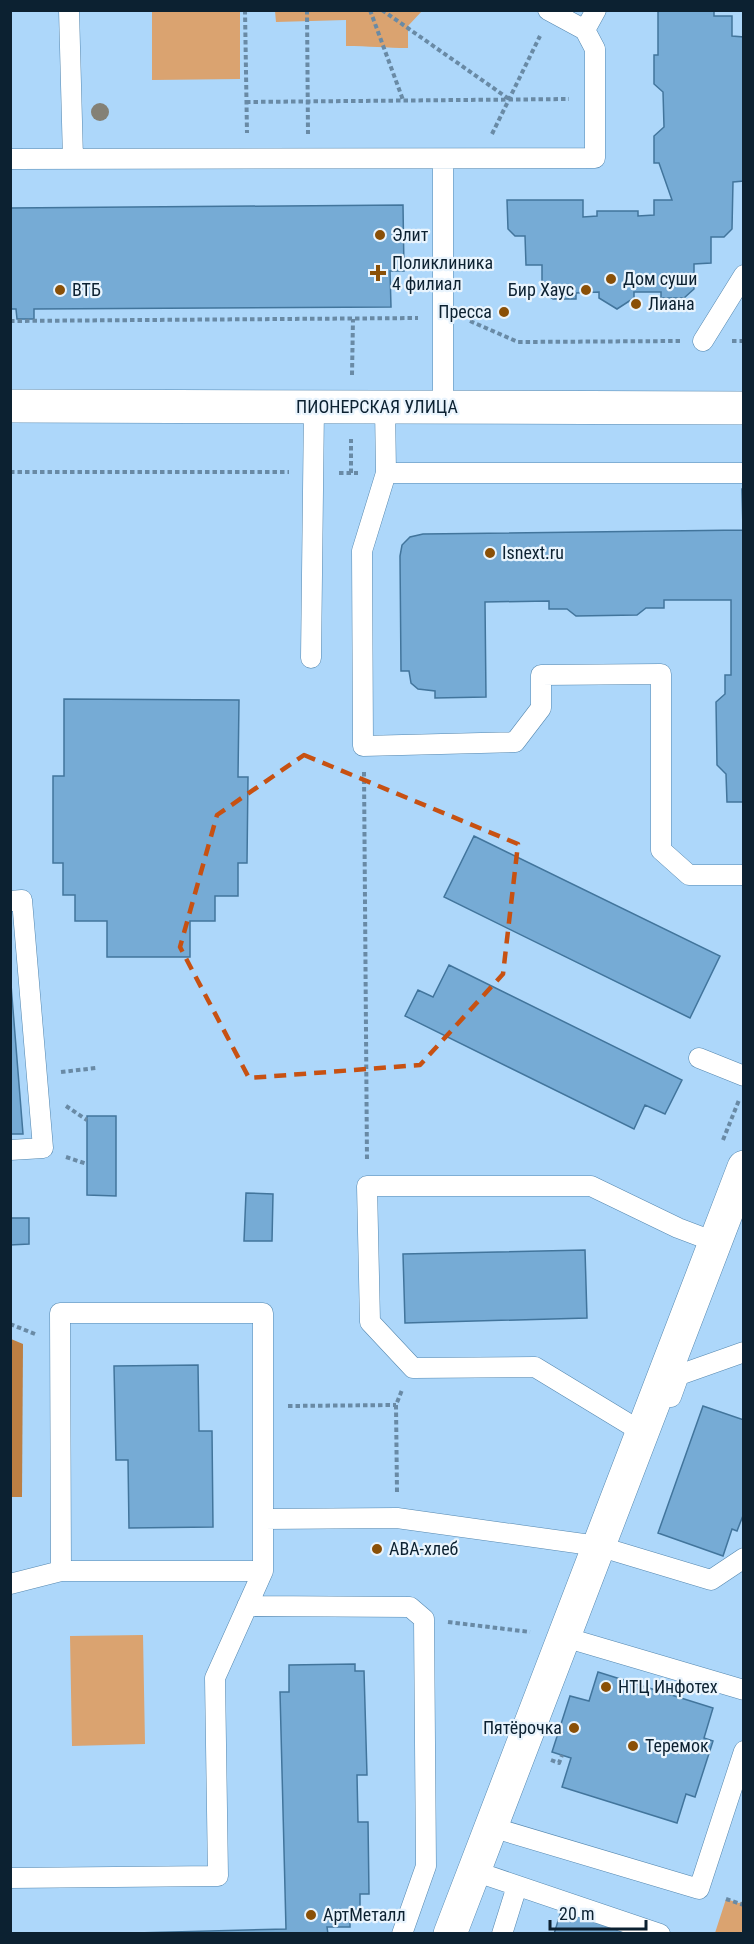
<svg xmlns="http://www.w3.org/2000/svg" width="754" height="1944" viewBox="0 0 754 1944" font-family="'Roboto Condensed',sans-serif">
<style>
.green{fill:#daa370}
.forest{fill:#bc7f43}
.building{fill:#76abd5;stroke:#42759c;stroke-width:1.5}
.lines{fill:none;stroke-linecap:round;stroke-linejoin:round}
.lane-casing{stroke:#5487af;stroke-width:21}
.street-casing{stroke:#5487af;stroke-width:34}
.secondary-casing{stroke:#5487af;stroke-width:34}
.path{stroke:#698aa5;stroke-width:4;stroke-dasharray:4.5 3;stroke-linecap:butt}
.lane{stroke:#fff;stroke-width:20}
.street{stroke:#fff;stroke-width:33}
.secondary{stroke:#fff;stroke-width:33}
.tree{fill:#848176}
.marked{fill:none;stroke:#c75112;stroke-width:4.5;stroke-dasharray:12 8;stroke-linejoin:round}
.poi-dot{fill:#8a5007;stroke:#e9f4fd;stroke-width:2}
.labels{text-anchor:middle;stroke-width:4.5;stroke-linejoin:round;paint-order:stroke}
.poi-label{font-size:18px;fill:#0c2131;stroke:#e9f4fd;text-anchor:start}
.street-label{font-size:18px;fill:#0c2131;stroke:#e9f4fd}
</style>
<rect width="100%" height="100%" fill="#add7fa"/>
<!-- green -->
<path class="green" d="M 152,11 L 240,11 L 240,79 L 152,80 Z
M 275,11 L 275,10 L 422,11 L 408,26 L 408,48 C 387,48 368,46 346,46 L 346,20 L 276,22 Z
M 143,1635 L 145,1744 L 72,1746 L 70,1636 Z
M 726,1899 L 739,1903 L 743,1901 L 743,1933 L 715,1933 Z"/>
<!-- forest -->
<path class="forest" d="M 11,1339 L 23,1344 L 22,1497 L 11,1497 Z"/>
<!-- building -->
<path class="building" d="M 658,10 L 714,10 L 714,16 L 732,16 L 732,36 L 744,37 L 744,181 L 733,182 L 732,229 L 724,237 L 711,237 L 711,263 L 694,264 L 694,289 L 684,298 L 661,298 L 661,292 L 634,292 L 634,298 L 617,309 L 599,298 L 599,292 L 576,293 L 576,299 L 553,299 L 542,291 L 542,265 L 526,265 L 525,236 L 515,236 L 508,229 L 507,200 L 583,200 L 583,217 L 597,216 L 597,211 L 638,211 L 638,216 L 654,215 L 654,200 L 672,200 L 659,163 L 654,163 L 654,136 L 664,127 L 663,92 L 654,84 L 654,55 L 658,55 Z
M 403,205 L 404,271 L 390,271 L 391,307 L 34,309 L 34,319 L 17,319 L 16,309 L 10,309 L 10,208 Z
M 742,489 L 744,489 L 744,802 L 727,802 L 726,774 L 717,765 L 716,702 L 725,694 L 725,675 L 731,675 L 731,600 L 664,600 L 664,608 L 646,608 L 637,615 L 576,616 L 567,609 L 549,609 L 549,601 L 485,602 L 486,697 L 435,698 L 435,691 L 418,689 L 411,683 L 409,671 L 401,671 L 400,556 L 402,545 L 410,537 L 423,534 L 743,530 Z
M 64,699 L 239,700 L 238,777 L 248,777 L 247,863 L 238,863 L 238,896 L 215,896 L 215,921 L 190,921 L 190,957 L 107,957 L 107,921 L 75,921 L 75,895 L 63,895 L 63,863 L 53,863 L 53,776 L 64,776 Z
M 474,836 L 720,956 L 690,1018 L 444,897 Z
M 449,965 L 682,1080 L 665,1114 L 645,1105 L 634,1129 L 405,1016 L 418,990 L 433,997 Z
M 10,972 L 23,1134 L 10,1134 Z
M 87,1116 L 116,1116 L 116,1196 L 87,1195 Z
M 246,1193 L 273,1194 L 272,1241 L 244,1241 Z
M 10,1218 L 29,1218 L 29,1244 L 10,1245 Z
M 585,1250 L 587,1318 L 405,1323 L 403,1254 Z
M 198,1365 L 199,1431 L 212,1431 L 213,1527 L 129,1528 L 128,1460 L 116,1460 L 114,1366 Z
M 703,1406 L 744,1420 L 744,1513 L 737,1531 L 732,1529 L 723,1556 L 658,1533 Z
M 355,1664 L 355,1671 L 364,1671 L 367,1775 L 357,1775 L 358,1822 L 368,1822 L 369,1894 L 360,1894 L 360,1909 L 350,1910 L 350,1927 L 327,1927 L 328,1934 L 98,1934 L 286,1929 L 280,1692 L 289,1692 L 289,1665 Z
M 598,1672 L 713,1708 L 704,1738 L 713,1741 L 695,1797 L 686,1794 L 677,1823 L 562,1787 L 571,1758 L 552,1752 L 570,1696 L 589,1701 Z
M 562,1908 L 635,1934 L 554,1934 Z"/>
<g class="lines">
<!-- lane casing -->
<g class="lane-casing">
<path id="lane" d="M 69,10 L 73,159
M 585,30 L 596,10
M 10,159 L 595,158 L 595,49 L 585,30 L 548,10
M 703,341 L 744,275
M 385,407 L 386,473 L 362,551 L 363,746 L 515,742 L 541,708 L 541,675 L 661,674 L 661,850 L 689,875 L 744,875
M 443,407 L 443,159
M 386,473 L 744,473
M 311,658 L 314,407
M 10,901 L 22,900 L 43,1148 L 10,1150
M 699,1058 L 744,1076
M 671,1397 L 679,1375 L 744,1352
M 642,1432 L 535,1367 L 413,1368 L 370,1322 L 367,1186 L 591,1186 L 678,1228 L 715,1242
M 263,1519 L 397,1518 L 598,1546 L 711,1580 L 744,1558
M 10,1584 L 61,1571
M 247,1606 L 410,1607 L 424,1619 L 426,1866 L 402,1934
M 564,1637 L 744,1690
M 491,1827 L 699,1889 L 744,1751
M 474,1871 L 660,1934
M 10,1878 L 218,1876 L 215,1678 L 263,1571 L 263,1313 L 60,1313 L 61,1571 L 263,1571
M 502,1934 L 517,1886"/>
</g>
<!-- street casing -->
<g class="street-casing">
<path id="street" d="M 450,1934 L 744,1167"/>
</g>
<!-- secondary casing -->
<g class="secondary-casing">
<path id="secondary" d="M 10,406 L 744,408"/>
</g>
<!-- path -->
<path class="path" d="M 245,10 L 247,133
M 307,10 L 308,134
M 370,10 L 403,100
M 382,10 L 509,99
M 246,102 L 569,99
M 492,134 L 540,36
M 10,321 L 418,318
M 470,321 L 518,342 L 680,341
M 732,341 L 744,341
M 352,375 L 353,319
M 10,472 L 289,472
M 339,473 L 358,473
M 351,473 L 351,439
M 364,772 L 367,1161
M 61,1072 L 96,1068
M 66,1106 L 87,1120
M 723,1140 L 739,1100
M 66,1157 L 87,1164
M 10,1324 L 35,1334
M 288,1406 L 396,1405
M 397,1492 L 396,1405 L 402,1390
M 448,1622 L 530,1632
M 551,1760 L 559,1763 L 562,1755
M 726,1899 L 744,1905"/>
<!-- lane -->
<use href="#lane" class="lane"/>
<!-- street -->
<use href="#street" class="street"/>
<!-- secondary -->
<use href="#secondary" class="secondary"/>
</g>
<!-- trees -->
<circle class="tree" cx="100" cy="112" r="9"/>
<!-- marked area -->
<path class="marked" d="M 304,755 L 518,844 L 503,974 L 420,1065 L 249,1078 L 180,947 L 217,815 Z"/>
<!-- markers -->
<g class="poi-dot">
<circle cx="380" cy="235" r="6"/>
<path d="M375 264h6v6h6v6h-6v6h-6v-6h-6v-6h6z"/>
<circle cx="611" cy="279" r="6"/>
<circle cx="60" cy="290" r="6"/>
<circle cx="586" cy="290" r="6"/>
<circle cx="636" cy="304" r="6"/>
<circle cx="504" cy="312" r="6"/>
<circle cx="490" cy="553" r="6"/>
<circle cx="377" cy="1549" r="6"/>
<circle cx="606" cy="1687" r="6"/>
<circle cx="574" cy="1728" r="6"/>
<circle cx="633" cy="1746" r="6"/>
<circle cx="311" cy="1915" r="6"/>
</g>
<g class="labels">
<!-- poi labels -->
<g class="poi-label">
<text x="392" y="241">Элит</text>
<text x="392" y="269">Поликлиника<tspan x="392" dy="21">4 филиал</tspan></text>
<text x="623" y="285">Дом суши</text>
<text x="72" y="296">ВТБ</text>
<text x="574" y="296" text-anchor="end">Бир Хаус</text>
<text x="648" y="310">Лиана</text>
<text x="492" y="318" text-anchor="end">Пресса</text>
<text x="502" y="559">Isnext.ru</text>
<text x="389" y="1555">АВА-хлеб</text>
<text x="618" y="1693">НТЦ Инфотех</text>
<text x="562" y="1734" text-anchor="end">Пятёрочка</text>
<text x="645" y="1752">Теремок</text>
<text x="323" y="1921">АртМеталл</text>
</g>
<!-- street labels -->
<g class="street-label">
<text x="377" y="413">ПИОНЕРСКАЯ УЛИЦА</text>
</g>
</g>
<!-- border -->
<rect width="754" height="1944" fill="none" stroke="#0c2131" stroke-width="24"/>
<!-- scale -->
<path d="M550 1920v9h96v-9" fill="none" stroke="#0c2131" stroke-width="3"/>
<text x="559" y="1920" font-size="18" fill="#0c2131" stroke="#e9f4fd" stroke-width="4.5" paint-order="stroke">20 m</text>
</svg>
